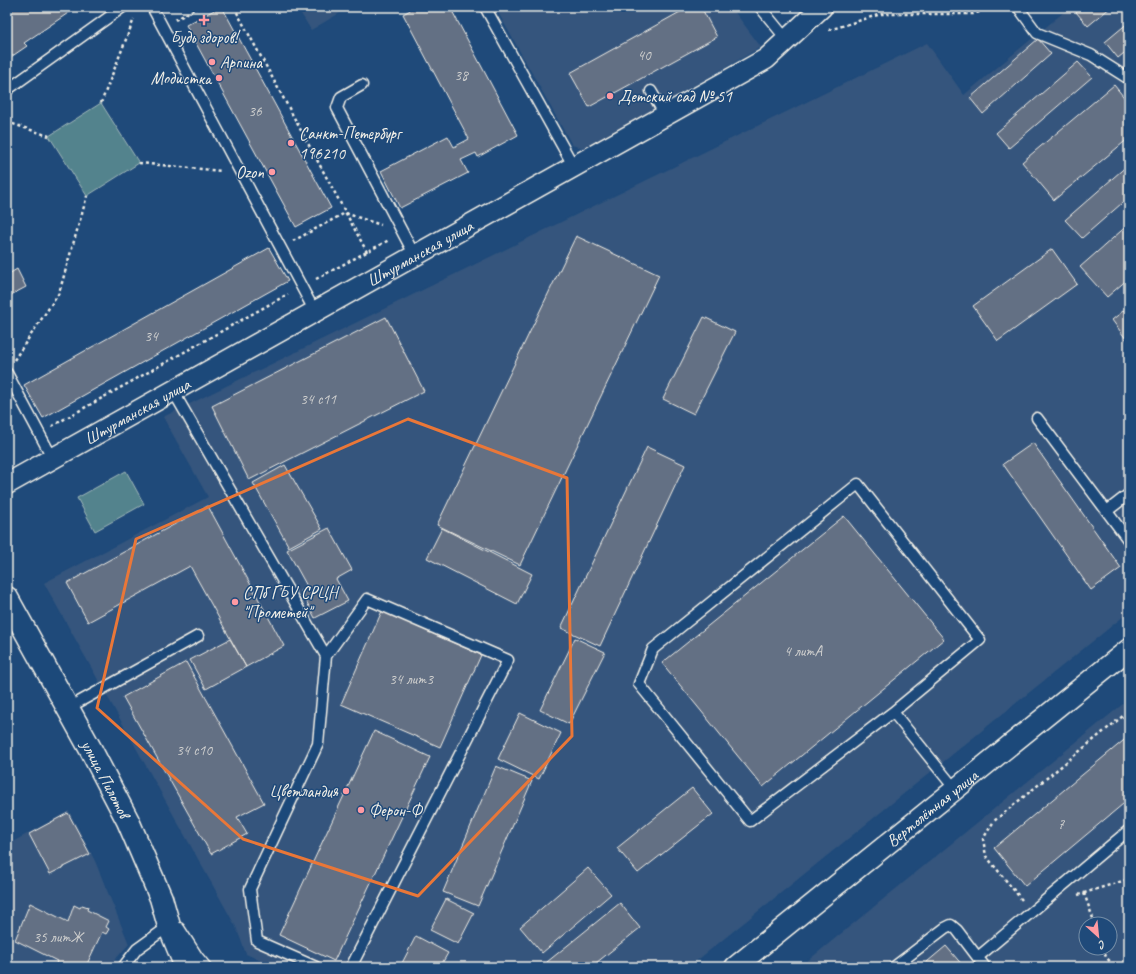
<svg xmlns="http://www.w3.org/2000/svg" width="1136" height="974" viewBox="0 0 1136 974" font-family="Caveat,sans-serif">
<style>
.built{fill:#34557d;fill-rule:evenodd}
.green{fill:#53838d;stroke:#a4baba}
.building{fill:#646f84;stroke:#f4f1e8}
.lines{fill:none;stroke-linecap:round;stroke-linejoin:round}
.service-casing{stroke:#f4f1e8;stroke-width:13}
.minor-casing{stroke:#f4f1e8;stroke-width:23}
.tertiary-casing{stroke:#f4f1e8;stroke-width:25}
.path{stroke:#f4f1e8;stroke-width:2.5;stroke-dasharray:3 3;stroke-linecap:butt}
.service{stroke:#1f4a7a;stroke-width:10}
.minor{stroke:#1f4a7a;stroke-width:20}
.tertiary{stroke:#1f4a7a;stroke-width:22}
.marked{fill:none;stroke:#ea7738;stroke-width:3;stroke-linejoin:round}
.poi-dot{fill:#ff9aa2;stroke:#1f4a7a;stroke-width:1.5}
.labels{text-anchor:middle;stroke-width:3;stroke-linejoin:round;paint-order:stroke}
.number-label{font-size:15px;fill:#d0d0cf}
.poi-label{font-size:17px;fill:#f4f1e8;stroke:#1f4a7a;text-anchor:start}
.street-label{font-size:17px;fill:#f4f1e8;stroke:#1f4a7a}
</style>
<rect width="100%" height="100%" fill="#1f4a7a"/>
<filter id="ink" filterUnits="userSpaceOnUse"><feTurbulence type="fractalNoise" baseFrequency=".025" numOctaves="2"/><feDisplacementMap in="SourceGraphic" scale="8" xChannelSelector="R" yChannelSelector="G"/><feConvolveMatrix kernelMatrix="1 2 1 2 8 2 1 2 1" color-interpolation-filters="sRGB"/></filter>
<g filter="url(#ink)">
<!-- built -->
<path class="built" d="M 297,7 L 350,7 L 311,30 Z
M 495,7 L 731,7 L 761,47 L 585,149 L 572,145 Z
M 1070,7 L 1129,7 L 1129,612 L 689,967 L 275,967 L 246,954 L 236,927 L 44,583 L 208,497 L 163,417 L 927,43 L 964,95 Z
M 1129,699 L 1129,967 L 800,967 ZM 1086,924 L 1110,924 L 1110,948 L 1086,948 Z
M 69,811 L 95,861 L 129,944 L 114,961 L 124,967 L 7,967 L 7,845 Z"/>
<!-- green -->
<path class="green" d="M 101,103 L 139,163 L 87,196 L 49,136 Z
M 126,471 L 144,504 L 95,531 L 77,498 Z"/>
<!-- building -->
<path class="building" d="M 7,7 L 77,7 L 24,43 L 27,46 L 8,59 Z
M 220,7 L 222,7 L 331,208 L 296,227 L 186,25 Z
M 416,7 L 450,7 L 518,135 L 478,157 L 476,153 L 461,160 L 468,173 L 400,208 L 381,171 L 448,136 L 454,147 L 469,139 L 403,14 Z
M 689,7 L 701,7 L 717,37 L 589,107 L 570,73 Z
M 1082,7 L 1111,7 L 1088,26 L 1076,12 Z
M 1129,22 L 1129,49 L 1118,58 L 1105,42 Z
M 1038,39 L 1051,54 L 983,114 L 970,98 Z
M 1078,62 L 1092,77 L 1009,148 L 996,133 Z
M 1114,85 L 1128,102 L 1129,101 L 1129,138 L 1054,200 L 1022,162 Z
M 1129,164 L 1129,197 L 1082,238 L 1065,220 Z
M 1129,224 L 1129,278 L 1107,297 L 1080,267 Z
M 576,236 L 659,275 L 520,565 L 437,525 Z
M 269,248 L 288,281 L 43,418 L 24,385 Z
M 1052,249 L 1077,284 L 998,341 L 973,306 Z
M 17,269 L 26,287 L 9,296 L 7,291 L 7,275 Z
M 1129,306 L 1129,343 L 1112,320 Z
M 386,317 L 424,391 L 249,480 L 212,406 Z
M 704,317 L 735,332 L 694,414 L 663,399 Z
M 1033,443 L 1121,568 L 1091,590 L 1003,464 Z
M 647,447 L 685,465 L 600,646 L 561,628 Z
M 285,465 L 322,529 L 289,547 L 253,483 Z
M 208,506 L 284,646 L 246,667 L 190,566 L 88,622 L 67,583 Z
M 844,516 L 944,639 L 763,787 L 662,663 Z
M 329,528 L 352,570 L 336,579 L 348,601 L 315,618 L 301,591 L 308,588 L 287,550 Z
M 442,528 L 532,574 L 517,604 L 427,558 Z
M 382,611 L 481,655 L 440,747 L 341,704 Z
M 575,638 L 605,652 L 569,724 L 540,710 Z
M 230,639 L 246,667 L 206,689 L 190,660 Z
M 186,662 L 264,803 L 237,817 L 247,834 L 211,854 L 123,697 Z
M 520,713 L 561,733 L 539,779 L 498,759 Z
M 374,731 L 430,757 L 334,961 L 279,935 Z
M 1129,736 L 1129,799 L 1025,886 L 994,848 Z
M 496,766 L 532,781 L 478,906 L 443,892 Z
M 692,788 L 713,814 L 638,873 L 617,848 Z
M 68,813 L 90,854 L 50,874 L 29,834 Z
M 588,868 L 611,894 L 542,953 L 520,927 Z
M 446,899 L 474,913 L 458,944 L 430,930 Z
M 30,903 L 68,922 L 74,905 L 80,908 L 82,905 L 88,907 L 87,910 L 109,921 L 106,927 L 109,929 L 106,934 L 102,932 L 87,964 L 91,965 L 90,967 L 58,967 L 55,966 L 57,961 L 15,940 Z
M 620,903 L 640,928 L 591,967 L 551,967 L 547,962 Z
M 416,936 L 448,953 L 440,967 L 400,967 Z
M 946,946 L 964,967 L 921,967 Z"/>
<g class="lines">
<!-- service casing -->
<g class="service-casing">
<path id="service" d="M 152,7 L 315,312
M 485,7 L 574,167
M 760,7 L 787,40
M 1018,7 L 1037,33 L 1091,55 L 1129,79
M 362,85 L 341,97 L 337,108 L 415,256
M 7,90 L 123,7
M 651,91 L 665,115
M 7,373 L 53,459
M 173,391 L 326,656
M 1037,418 L 1129,541
M 1107,511 L 1129,494
M 68,708 L 198,636
M 893,712 L 750,821 L 639,684 L 653,649 L 858,484 L 980,640 L 893,712 L 955,789
M 179,928 L 197,956 L 206,967
M 978,957 L 1129,830
M 123,967 L 137,949 L 169,926
M 316,967 L 257,941 L 250,889 L 318,744 L 326,656 L 367,599 L 508,660 L 351,967
M 894,967 L 945,928 L 951,925 L 957,930 L 985,967"/>
</g>
<!-- minor casing -->
<g class="minor-casing">
<g id="minor">
<path id="s1" d="M 7,484 L 766,59 L 822,7"/>
<path id="s2" d="M 735,967 L 1129,649"/>
</g>
</g>
<!-- tertiary casing -->
<g class="tertiary-casing">
<g id="tertiary">
<path id="s3" d="M 7,598 L 91,750 L 128,821 L 161,898 L 169,926 L 186,967"/>
</g>
</g>
<!-- path -->
<path class="path" d="M 234,7 L 367,252
M 175,20 L 199,7
M 829,30 L 881,14 L 973,14 L 995,7
M 101,103 L 134,19
M 7,122 L 49,136
M 139,163 L 222,171
M 293,241 L 345,213 L 381,225
M 316,279 L 389,240
M 14,360 L 59,293 L 87,196
M 52,426 L 288,294
M 1084,893 L 1095,924
M 1078,895 L 1129,879
M 1022,900 L 986,856 L 983,839 L 994,821 L 1129,711
M 1103,948 L 1106,957 L 1115,967"/>
<!-- service -->
<use href="#service" class="service"/>
<!-- minor -->
<use href="#minor" class="minor"/>
<!-- tertiary -->
<use href="#tertiary" class="tertiary"/>
</g>
</g>
<!-- marked area -->
<path class="marked" d="M 408,419 L 567,478 L 572,736 L 418,896 L 243,839 L 97,708 L 136,539 Z"/>
<!-- markers -->
<g class="poi-dot">
<path d="M202 14h4v4h4v4h-4v4h-4v-4h-4v-4h4z"/>
<circle cx="212" cy="62" r="4"/>
<circle cx="219" cy="78" r="4"/>
<circle cx="610" cy="96" r="4"/>
<circle cx="291" cy="143" r="4"/>
<circle cx="272" cy="172" r="4"/>
<circle cx="235" cy="602" r="4"/>
<circle cx="346" cy="791" r="4"/>
<circle cx="361" cy="810" r="4"/>
</g>
<g class="labels">
<!-- number labels -->
<g class="number-label">
<text x="644" y="60">40</text>
<text x="461" y="80">38</text>
<text x="255" y="116">36</text>
<text x="151" y="341">34</text>
<text x="318" y="404">34 с11</text>
<text x="803" y="656">4 литА</text>
<text x="411" y="684">34 лит3</text>
<text x="194" y="755">34 с10</text>
<text x="1061" y="829">7</text>
<text x="58" y="942">35 литЖ</text>
</g>
<!-- poi labels -->
<g class="poi-label">
<text x="204" y="43" text-anchor="middle">Будь здоров!</text>
<text x="220" y="68">Арпина</text>
<text x="211" y="84" text-anchor="end">Модистка</text>
<text x="618" y="102">Детский сад № 51</text>
<text x="299" y="139">Санкт-Петербург<tspan x="299" dy="20">196210</tspan></text>
<text x="264" y="178" text-anchor="end">Ozon</text>
<text x="243" y="598">СПб ГБУ СРЦН<tspan x="243" dy="20">"Прометей"</tspan></text>
<text x="338" y="797" text-anchor="end">Цветландия</text>
<text x="369" y="816">Ферон-Ф</text>
</g>
<!-- street labels -->
<g class="street-label">
<text dy="6" stroke="none"><textPath href="#s1" startOffset="473">Штурманская улица</textPath></text>
<text dy="6" stroke="none"><textPath href="#s1" startOffset="149">Штурманская улица</textPath></text>
<text dy="6" stroke="none"><textPath href="#s3" startOffset="206">улица Пилотов</textPath></text>
<text dy="6" stroke="none"><textPath href="#s2" startOffset="253">Вертолётная улица</textPath></text>
</g>
</g>
<!-- margin -->
<rect width="1136" height="974" fill="none" stroke="#1f4a7a" stroke-width="24"/>
<rect x="12" y="12" width="1112" height="950" fill="none" stroke="#f4f1e8" stroke-width="1.5" filter="url(#ink)"/>
<!-- north arrow -->
<g transform="translate(1098 936) rotate(153)"><circle r="19" fill="#1f4a7a" stroke="#748da6"/>
<path d="M0-3L7 15L0 10L-7 15Z" fill="#ff9aa2"/>
<text y="-6" font-size="11" font-weight="bold" text-anchor="middle" fill="#f4f1e8">С</text>
</g>
</svg>
